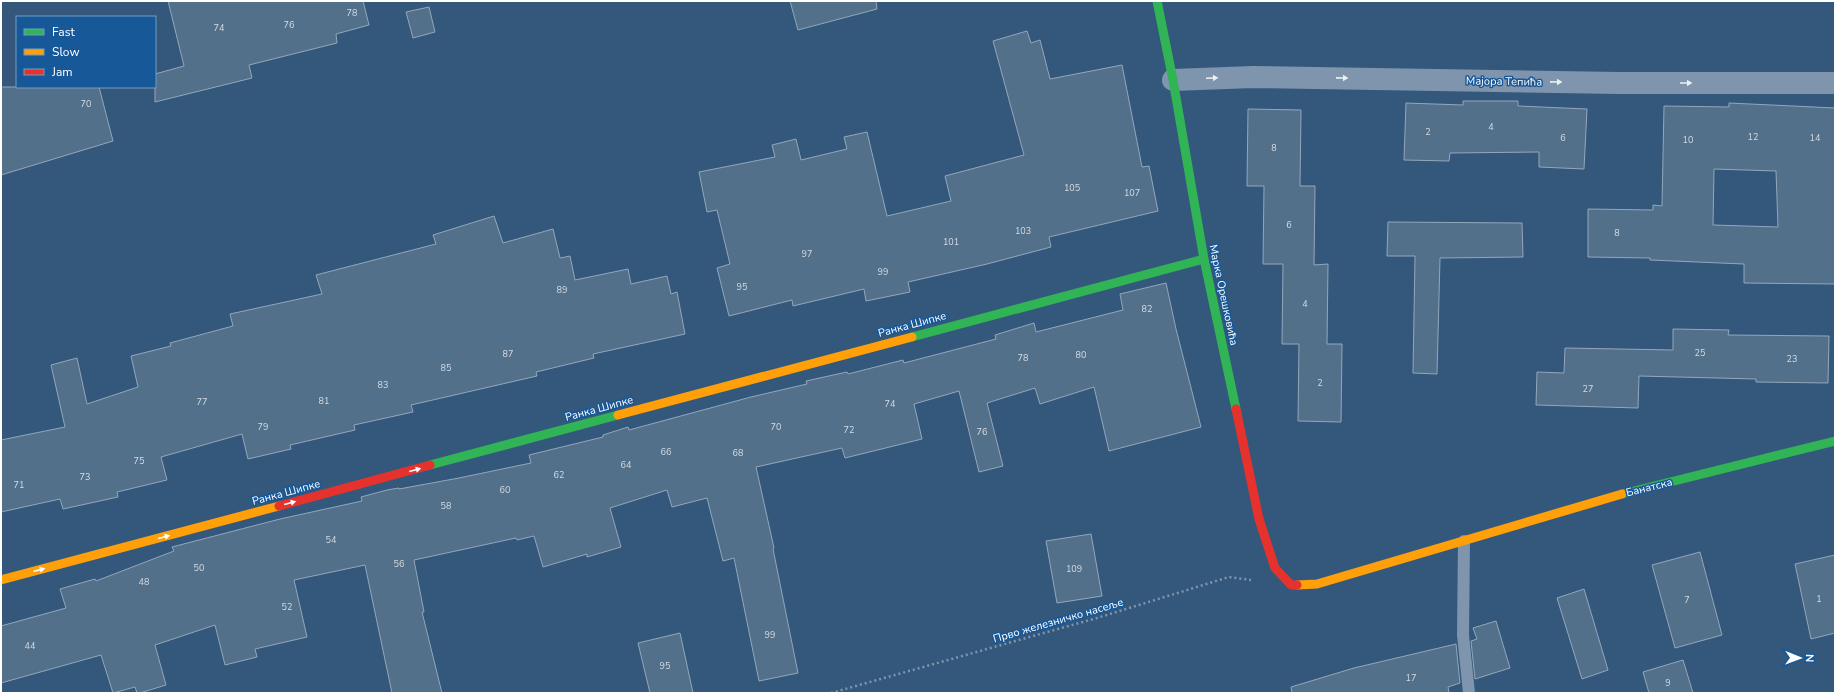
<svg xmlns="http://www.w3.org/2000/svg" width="1836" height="694" viewBox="0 0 1836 694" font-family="'Nunito Sans',sans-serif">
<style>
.building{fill:#53708b;stroke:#93a7bb;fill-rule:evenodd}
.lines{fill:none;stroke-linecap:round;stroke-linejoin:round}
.path{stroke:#7f95ad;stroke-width:2.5;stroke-dasharray:2 3;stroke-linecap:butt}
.lane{stroke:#7f95ad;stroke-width:12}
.street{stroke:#7f95ad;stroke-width:22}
.fast{stroke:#30b455;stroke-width:9}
.slow{stroke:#ff9f0a;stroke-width:9}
.jam{stroke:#e5322d;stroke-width:9}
.oneway{fill:#eceff3}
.oneway2{fill:#fff}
.labels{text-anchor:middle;stroke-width:3;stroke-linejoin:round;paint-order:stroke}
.number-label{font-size:9px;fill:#d4dbe2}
.street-label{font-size:11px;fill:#fff;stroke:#175899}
</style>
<rect width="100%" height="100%" fill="#34587c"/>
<!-- building -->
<path class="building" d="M 168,1 L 363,1 L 369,25 L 336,34 L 337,43 L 249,65 L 252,78 L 155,102 L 155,74 L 184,66 Z
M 790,1 L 876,1 L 877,9 L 798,30 Z
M 429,7 L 435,32 L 413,38 L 406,12 Z
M 1027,31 L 1031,43 L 1040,40 L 1050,79 L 1122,65 L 1142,167 L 1149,166 L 1158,211 L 1049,237 L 1051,247 L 987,264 L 908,282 L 910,292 L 866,301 L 864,289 L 793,306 L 792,300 L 729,316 L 717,268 L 730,264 L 717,210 L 707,212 L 699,172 L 775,157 L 772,145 L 796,139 L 801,160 L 847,149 L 844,137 L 867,132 L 887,216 L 951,201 L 945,176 L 1024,155 L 993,41 Z
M 1,87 L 99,87 L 113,141 L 1,175 Z
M 1463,101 L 1518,101 L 1518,106 L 1587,109 L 1584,169 L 1539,167 L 1539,152 L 1450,153 L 1449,161 L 1404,160 L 1406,103 L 1463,105 Z
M 1729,103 L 1835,108 L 1835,284 L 1744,283 L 1744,264 L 1650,260 L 1650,258 L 1588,257 L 1588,209 L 1653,210 L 1653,205 L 1662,206 L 1664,106 L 1729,107 ZM 1714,169 L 1776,171 L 1778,227 L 1713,225 Z
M 1248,109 L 1301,110 L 1300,186 L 1315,186 L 1314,265 L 1328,264 L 1327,344 L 1342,344 L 1341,422 L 1298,421 L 1299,344 L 1282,344 L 1283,264 L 1263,264 L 1264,186 L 1247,186 Z
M 494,216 L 503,243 L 553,229 L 560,258 L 570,256 L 575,280 L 628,269 L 631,284 L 667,276 L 671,294 L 677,292 L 685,334 L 593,354 L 594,358 L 536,372 L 537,376 L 411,405 L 413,412 L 354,425 L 355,430 L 290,445 L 291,449 L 248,459 L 242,434 L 161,457 L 167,480 L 117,492 L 118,497 L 63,509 L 60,499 L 1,512 L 1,440 L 65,427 L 51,365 L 77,358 L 87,404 L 138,387 L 131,356 L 171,346 L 170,343 L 233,326 L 230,314 L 322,294 L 316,275 L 436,244 L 433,235 Z
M 1388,222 L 1522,223 L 1523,257 L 1440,258 L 1437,374 L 1413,373 L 1415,256 L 1387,256 Z
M 1166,283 L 1176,329 L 1201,427 L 1109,451 L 1094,387 L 1040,404 L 1035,388 L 987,403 L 1003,466 L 979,472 L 959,391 L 914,404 L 922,439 L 845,458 L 842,448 L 756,467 L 774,548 L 773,549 L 798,673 L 759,681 L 734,558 L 723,561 L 707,498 L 672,507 L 667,490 L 610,508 L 621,547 L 587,557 L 587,554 L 543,567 L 534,536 L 517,540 L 516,538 L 414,560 L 424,612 L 422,612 L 442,693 L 392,693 L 365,565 L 294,580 L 307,637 L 255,649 L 257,657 L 225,665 L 215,625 L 155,645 L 166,685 L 140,693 L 137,693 L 135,687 L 113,693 L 101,655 L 1,683 L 1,626 L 66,608 L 60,589 L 95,579 L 96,581 L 174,551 L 172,547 L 280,519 L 362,501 L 361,497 L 387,490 L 399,488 L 399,489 L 459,478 L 531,463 L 529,455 L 603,437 L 603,435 L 628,427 L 629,430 L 751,397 L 807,384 L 806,381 L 847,372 L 848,374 L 903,360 L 904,363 L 996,339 L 995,335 L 1034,323 L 1036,332 L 1123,310 L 1120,294 Z
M 1673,329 L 1729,330 L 1728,335 L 1829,336 L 1828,383 L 1756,382 L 1756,379 L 1639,376 L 1638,408 L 1536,405 L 1537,372 L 1564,373 L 1565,348 L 1673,350 Z
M 1091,534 L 1102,596 L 1057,603 L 1046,541 Z
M 1700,552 L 1722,635 L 1675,648 L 1652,565 Z
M 1835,555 L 1835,633 L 1811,639 L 1795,564 Z
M 1584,589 L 1608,670 L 1582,679 L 1557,598 Z
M 1496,621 L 1510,668 L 1475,679 L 1471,641 L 1477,639 L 1473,628 Z
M 680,633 L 693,693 L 650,693 L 638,643 Z
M 1456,644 L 1460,683 L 1448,687 L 1449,693 L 1292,693 L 1291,687 L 1354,668 Z
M 1683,660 L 1693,693 L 1649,693 L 1643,672 Z"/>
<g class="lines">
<!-- path -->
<path class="path" d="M 831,693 L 1097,618 L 1229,577 L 1251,580"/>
<!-- lane -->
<path class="lane" d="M 1464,541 L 1463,635 L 1469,693"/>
<!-- street -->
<path class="street" d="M 1173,80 L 1253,77 L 1619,83 L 1835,83"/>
<!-- fast -->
<path class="fast" d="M 1157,1 L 1173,80 L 1204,259 L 1236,409
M 912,337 L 1204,259
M 430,465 L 618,415
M 1622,494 L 1835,441"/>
<!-- slow -->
<path class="slow" d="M 618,415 L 912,337
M 1,580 L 279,506
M 1297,585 L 1317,584 L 1622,494"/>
<!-- jam -->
<path class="jam" d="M 1236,409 L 1259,519 L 1275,568 L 1291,585 L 1297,585
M 279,506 L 430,465"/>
</g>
<!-- one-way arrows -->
<defs><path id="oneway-solid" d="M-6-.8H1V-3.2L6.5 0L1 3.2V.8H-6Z"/></defs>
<g class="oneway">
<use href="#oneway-solid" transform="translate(1212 78) rotate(-2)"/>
<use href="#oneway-solid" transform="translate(1342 78) rotate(1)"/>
<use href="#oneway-solid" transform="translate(1556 82) rotate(1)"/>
<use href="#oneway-solid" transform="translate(1686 83)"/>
</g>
<g class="oneway2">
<use href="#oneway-solid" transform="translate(415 470) rotate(-15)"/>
<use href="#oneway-solid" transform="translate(290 503) rotate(-15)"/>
<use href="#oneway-solid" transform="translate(164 537) rotate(-15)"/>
<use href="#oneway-solid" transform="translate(39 570) rotate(-15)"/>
</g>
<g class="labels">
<!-- number labels -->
<g class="number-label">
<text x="352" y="16">78</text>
<text x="289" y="28">76</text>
<text x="219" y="31">74</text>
<text x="86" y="107">70</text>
<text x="1491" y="130">4</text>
<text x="1428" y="135">2</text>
<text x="1753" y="140">12</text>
<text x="1563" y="141">6</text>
<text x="1815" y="141">14</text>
<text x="1688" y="143">10</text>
<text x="1274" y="151">8</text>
<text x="1072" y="191">105</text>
<text x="1132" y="196">107</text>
<text x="1289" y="228">6</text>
<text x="1023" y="234">103</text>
<text x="1617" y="236">8</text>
<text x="951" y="245">101</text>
<text x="807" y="257">97</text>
<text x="883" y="275">99</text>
<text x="742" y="290">95</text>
<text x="562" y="293">89</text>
<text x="1305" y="307">4</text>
<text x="1147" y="312">82</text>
<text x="1700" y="356">25</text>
<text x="508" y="357">87</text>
<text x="1081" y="358">80</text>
<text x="1023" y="361">78</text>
<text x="1792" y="362">23</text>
<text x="446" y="371">85</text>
<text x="1320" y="386">2</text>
<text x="383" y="388">83</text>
<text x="1588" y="392">27</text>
<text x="324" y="404">81</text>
<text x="202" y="405">77</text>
<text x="890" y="407">74</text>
<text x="263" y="430">79</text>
<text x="776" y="430">70</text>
<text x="849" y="433">72</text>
<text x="982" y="435">76</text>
<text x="666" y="455">66</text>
<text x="738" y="456">68</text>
<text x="139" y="464">75</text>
<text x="626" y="468">64</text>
<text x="559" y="478">62</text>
<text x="85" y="480">73</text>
<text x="19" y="488">71</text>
<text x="505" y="493">60</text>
<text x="446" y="509">58</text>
<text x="331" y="543">54</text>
<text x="399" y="567">56</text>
<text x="199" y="571">50</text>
<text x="1074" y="572">109</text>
<text x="144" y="585">48</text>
<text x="1819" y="602">1</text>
<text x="1687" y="603">7</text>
<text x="287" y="610">52</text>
<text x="770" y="638">99</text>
<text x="30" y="649">44</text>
<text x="665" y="669">95</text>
<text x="1411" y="681">17</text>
<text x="1668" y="686">9</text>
</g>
<!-- street labels -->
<g class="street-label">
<text transform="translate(1504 81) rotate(1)" y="4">Мајора Тепића</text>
<text transform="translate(1224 295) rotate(78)" y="4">Марка Орешковића</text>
<text transform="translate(912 324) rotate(-15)" y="4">Ранка Шипке</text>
<text transform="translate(599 408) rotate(-15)" y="4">Ранка Шипке</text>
<text transform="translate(1649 487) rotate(-14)" y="4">Банатска</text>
<text transform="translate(286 492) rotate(-15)" y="4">Ранка Шипке</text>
<text transform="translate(1058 620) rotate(-16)" y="4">Прво железничко насеље</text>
</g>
</g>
<!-- border -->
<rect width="1836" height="694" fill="none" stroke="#ffffff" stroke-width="4"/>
<!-- legend -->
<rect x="16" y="16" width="140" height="72" fill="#175899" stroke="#749bc2"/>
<rect x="24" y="29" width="20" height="6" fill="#30b455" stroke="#749bc2"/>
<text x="52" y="36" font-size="12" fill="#ffffff">Fast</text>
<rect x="24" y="49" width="20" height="6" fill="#ff9f0a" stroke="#749bc2"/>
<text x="52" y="56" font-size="12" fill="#ffffff">Slow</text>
<rect x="24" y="69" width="20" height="6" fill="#e5322d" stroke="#749bc2"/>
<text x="52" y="76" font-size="12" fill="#ffffff">Jam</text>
<!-- north arrow -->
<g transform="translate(1800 658) rotate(91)" stroke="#175899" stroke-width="3" paint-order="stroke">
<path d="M0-3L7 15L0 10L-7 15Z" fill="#ffffff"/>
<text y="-6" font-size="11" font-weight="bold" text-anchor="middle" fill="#ffffff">N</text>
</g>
</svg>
